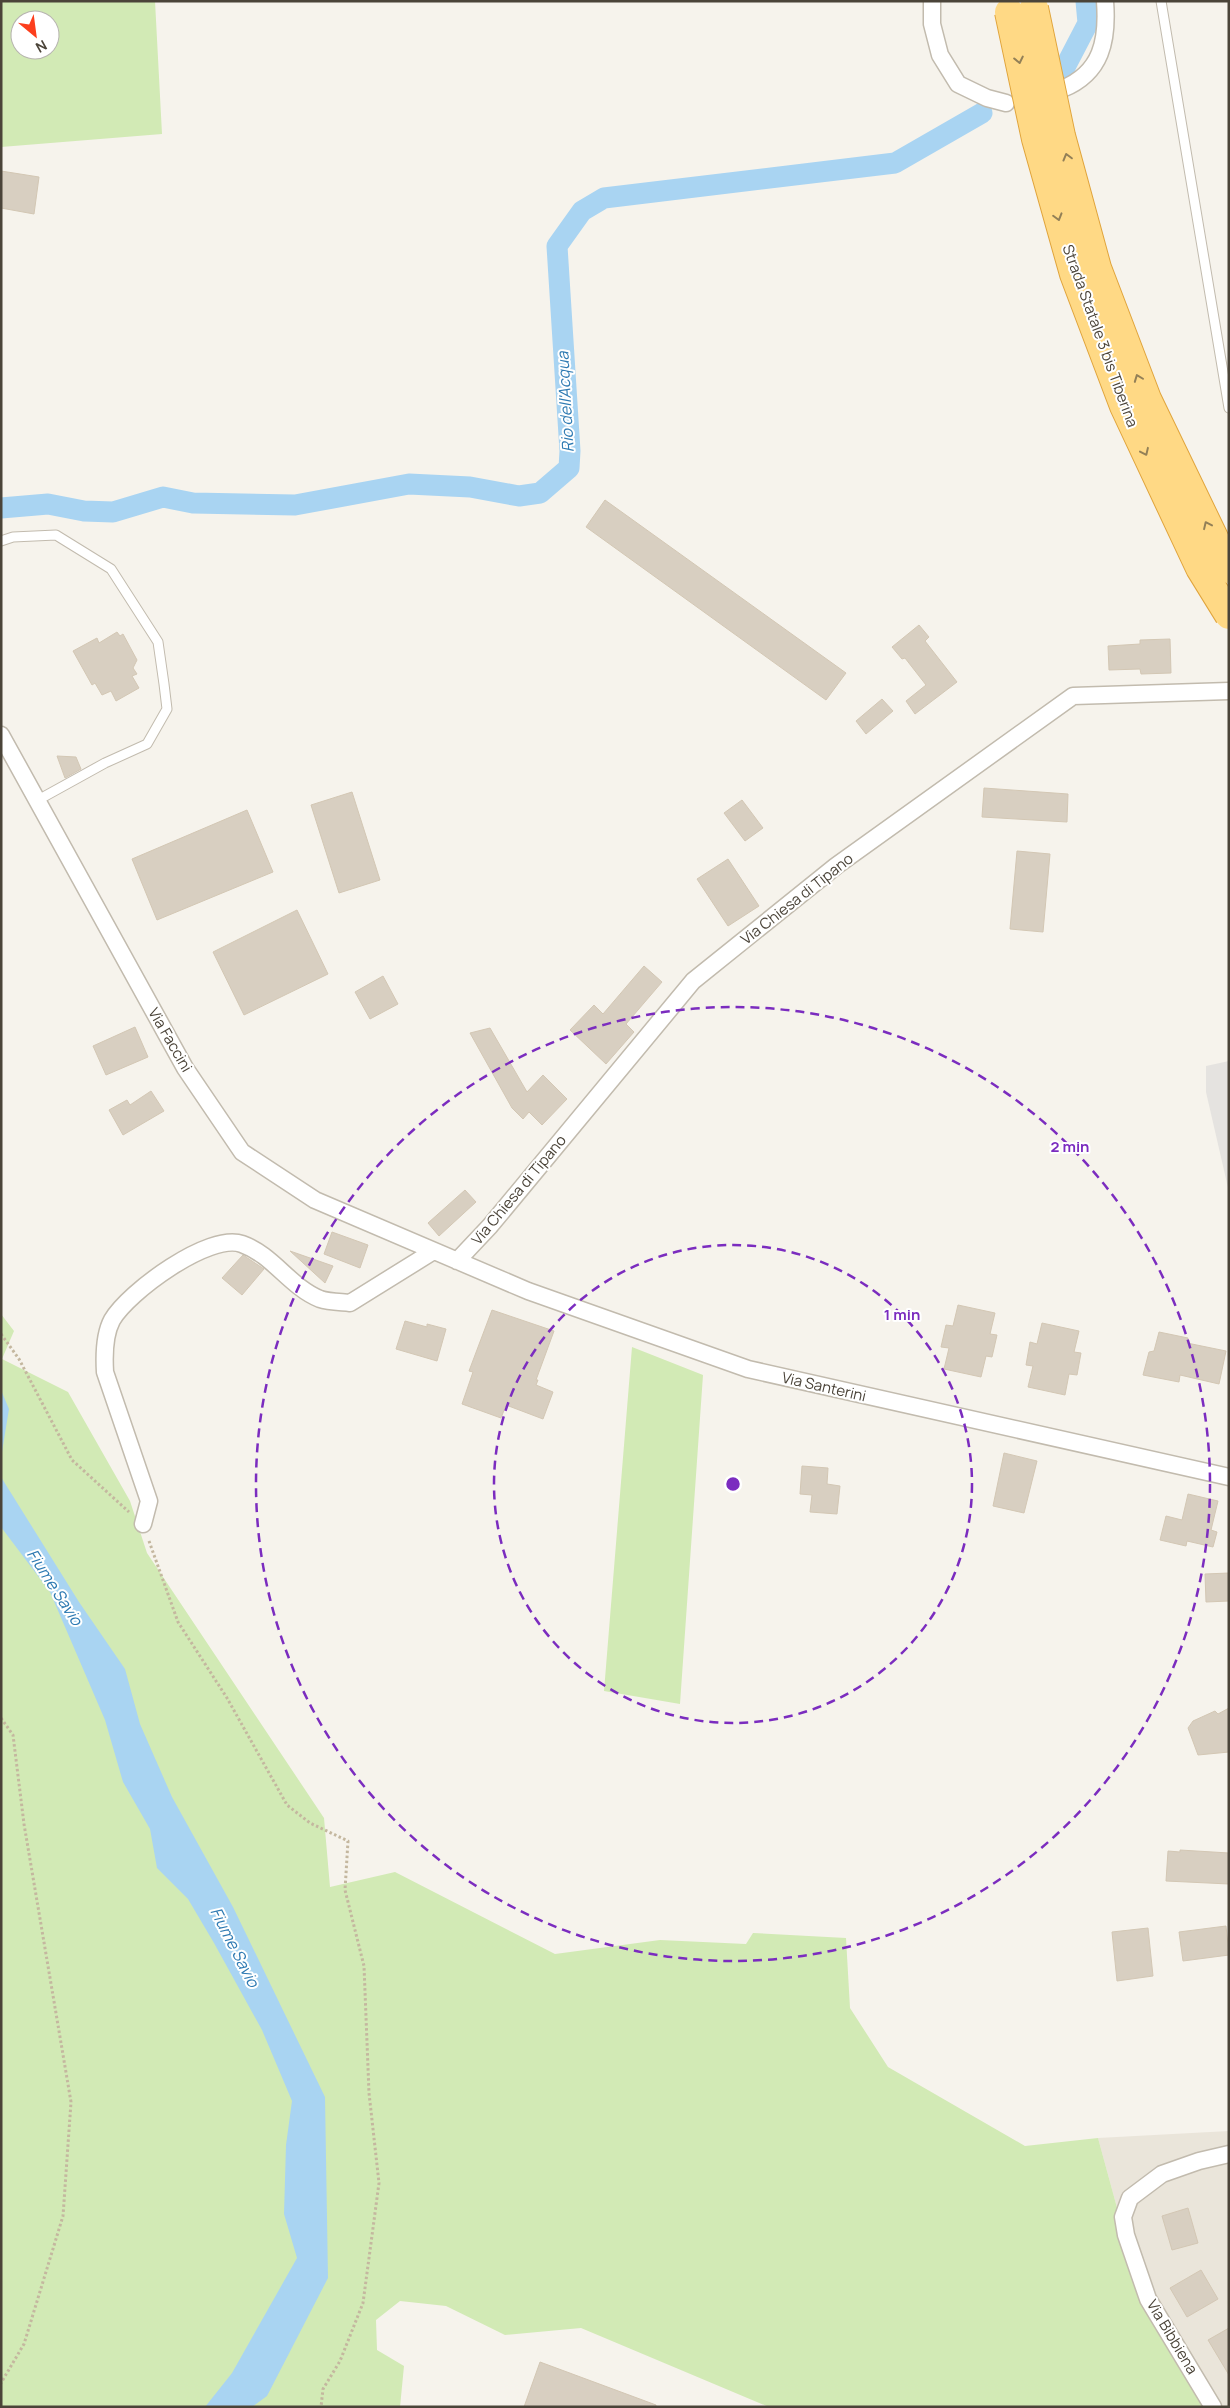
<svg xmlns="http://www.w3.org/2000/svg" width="1230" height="2408" viewBox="0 0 1230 2408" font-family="Manrope,sans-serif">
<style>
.residential{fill:#eae5da}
.green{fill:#d2eab5;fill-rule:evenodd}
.parking{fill:#e5e3e0}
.water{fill:#a9d4f2}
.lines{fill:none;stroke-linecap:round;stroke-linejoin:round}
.canal{stroke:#a9d4f2;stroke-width:21}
.building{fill:#d8cfc1;stroke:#d3c7b4}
.service-casing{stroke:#c2bbae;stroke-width:11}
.minor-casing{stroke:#c2bbae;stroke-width:19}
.path{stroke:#c4b79f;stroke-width:3;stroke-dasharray:2.5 2.5;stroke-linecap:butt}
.service{stroke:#fff;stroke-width:9}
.minor{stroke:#fff;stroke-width:16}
.trunk-bridge-casing{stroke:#e0a43c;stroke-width:30;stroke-linecap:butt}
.trunk-bridge{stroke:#ffd985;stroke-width:28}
.oneway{stroke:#938057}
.ring{fill:none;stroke:#7b2cbf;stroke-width:2.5;stroke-dasharray:9 6}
.labels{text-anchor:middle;stroke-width:4;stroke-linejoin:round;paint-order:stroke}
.street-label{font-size:15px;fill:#4b4439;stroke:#fff}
.water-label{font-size:16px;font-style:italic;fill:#2e7ab2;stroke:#fff}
.centre{fill:#7b2cbf;stroke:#fff;stroke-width:2.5}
.ring-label{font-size:15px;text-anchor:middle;font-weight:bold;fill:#7b2cbf;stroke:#fff;stroke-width:4;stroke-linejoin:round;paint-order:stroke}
</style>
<rect width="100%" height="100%" fill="#f6f3ec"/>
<!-- residential -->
<path class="residential" d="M 1229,2131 L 1229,2407 L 1204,2407 L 1143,2303 L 1098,2138 Z"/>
<!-- green -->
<path class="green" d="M 1,1 L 155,1 L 162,134 L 1,147 ZM 20,20 L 50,20 L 50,50 L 20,50 Z
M 1,1314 L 14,1331 L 2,1359 L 68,1392 L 130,1501 L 147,1553 L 324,1818 L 330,1887 L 395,1872 L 555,1954 L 660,1940 L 746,1944 L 753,1933 L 846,1938 L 850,2008 L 888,2067 L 1025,2146 L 1098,2138 L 1143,2303 L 1204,2407 L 769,2407 L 581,2328 L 505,2335 L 446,2306 L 400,2301 L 376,2320 L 377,2350 L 404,2366 L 400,2407 L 1,2407 Z
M 632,1347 L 703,1375 L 680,1704 L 604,1691 Z"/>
<!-- parking -->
<path class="parking" d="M 1229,1061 L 1229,1192 L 1206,1092 L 1206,1066 Z"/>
<!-- water -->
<path class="water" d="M 1,1390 L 9,1409 L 1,1458 Z
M 1,1477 L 79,1602 L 125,1669 L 140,1724 L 172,1797 L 233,1907 L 325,2097 L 328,2278 L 267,2396 L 252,2407 L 205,2407 L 232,2373 L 297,2258 L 284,2214 L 286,2145 L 292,2101 L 262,2030 L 214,1943 L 188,1899 L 157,1868 L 150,1829 L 123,1782 L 105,1720 L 50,1592 L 1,1527 Z"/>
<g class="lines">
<!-- canal -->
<path class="canal" d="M 1063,71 L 1088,23 L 1086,1
M 1,508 L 48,504 L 84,511 L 113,512 L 163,497 L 193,503 L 295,505 L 409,484 L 470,487 L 519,496 L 540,493 L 569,468 L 570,451 L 557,246 L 582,211 L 604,198 L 895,163 L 982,113"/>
</g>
<!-- building -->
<path class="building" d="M 1,171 L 39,177 L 34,214 L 1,208 Z
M 605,500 L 846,673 L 826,700 L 586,527 Z
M 919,625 L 929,637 L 925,641 L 957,682 L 915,714 L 906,701 L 926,685 L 905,658 L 902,659 L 892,647 Z
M 117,632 L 120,636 L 123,634 L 137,660 L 133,668 L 137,674 L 132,676 L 139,688 L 116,701 L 111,691 L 102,695 L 95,683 L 92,685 L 73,651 L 97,638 L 99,643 Z
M 1170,639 L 1171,673 L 1141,674 L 1140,669 L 1109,670 L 1108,646 L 1140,644 L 1140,640 Z
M 882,699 L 893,711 L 866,734 L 856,721 Z
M 57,756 L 76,757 L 81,769 L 65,778 Z
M 984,788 L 1068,794 L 1067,822 L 982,817 Z
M 352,792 L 380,880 L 339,893 L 311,805 Z
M 742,800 L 763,828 L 745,841 L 724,813 Z
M 247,810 L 273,872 L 157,920 L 132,859 Z
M 1017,851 L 1050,854 L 1043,932 L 1010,929 Z
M 728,859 L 759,906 L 728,926 L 697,879 Z
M 297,910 L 328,974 L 244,1015 L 213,952 Z
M 644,966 L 662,982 L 626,1024 L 634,1032 L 606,1064 L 570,1030 L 594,1005 L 603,1014 Z
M 383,976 L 398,1004 L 370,1019 L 355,992 Z
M 135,1027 L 148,1057 L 106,1075 L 93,1046 Z
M 490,1028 L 527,1092 L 543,1075 L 567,1099 L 542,1125 L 529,1112 L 523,1119 L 512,1108 L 470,1033 Z
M 151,1091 L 164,1111 L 123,1135 L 109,1110 L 127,1100 L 130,1105 Z
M 465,1190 L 476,1202 L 439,1236 L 428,1223 Z
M 332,1232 L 368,1245 L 360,1268 L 324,1254 Z
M 290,1251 L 333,1266 L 325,1283 Z
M 243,1255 L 264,1269 L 242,1295 L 222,1278 Z
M 958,1305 L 995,1313 L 990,1334 L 997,1335 L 992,1357 L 986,1356 L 981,1377 L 944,1369 L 949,1348 L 941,1347 L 946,1325 L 953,1326 Z
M 492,1310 L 554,1331 L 536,1380 L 538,1380 L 536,1385 L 553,1392 L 543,1419 L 506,1405 L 501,1418 L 462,1404 L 473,1372 L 469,1371 Z
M 405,1321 L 427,1327 L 427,1324 L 446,1329 L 437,1361 L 396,1349 Z
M 1042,1323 L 1079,1331 L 1074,1352 L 1081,1353 L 1077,1375 L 1069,1374 L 1065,1395 L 1028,1387 L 1033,1366 L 1026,1365 L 1030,1342 L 1037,1344 Z
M 1159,1332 L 1188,1338 L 1187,1343 L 1226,1351 L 1219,1384 L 1180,1375 L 1179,1382 L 1143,1375 L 1149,1352 L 1154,1351 Z
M 1004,1453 L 1037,1461 L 1024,1513 L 993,1506 Z
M 802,1466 L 828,1468 L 827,1484 L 840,1486 L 837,1514 L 810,1512 L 812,1495 L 800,1494 Z
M 1188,1494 L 1218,1501 L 1211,1530 L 1217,1532 L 1213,1547 L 1187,1541 L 1186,1546 L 1160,1540 L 1166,1516 L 1182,1520 Z
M 1229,1573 L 1229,1601 L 1206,1602 L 1205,1574 Z
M 1229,1708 L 1229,1752 L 1198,1755 L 1188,1728 L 1193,1721 L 1215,1711 L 1218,1714 Z
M 1180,1850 L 1229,1853 L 1229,1884 L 1166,1881 L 1168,1851 L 1180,1852 Z
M 1226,1926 L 1229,1955 L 1183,1961 L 1179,1932 Z
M 1148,1928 L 1153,1976 L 1117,1981 L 1112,1932 Z
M 1188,2208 L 1198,2243 L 1172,2250 L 1162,2216 Z
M 1201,2270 L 1218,2299 L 1187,2317 L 1170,2288 Z
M 1229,2328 L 1229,2375 L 1208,2340 Z
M 540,2362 L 656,2405 L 656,2407 L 524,2407 Z"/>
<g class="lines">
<!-- service casing -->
<g class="service-casing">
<path id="service" d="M 1161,1 L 1229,408
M 1,541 L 13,537 L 56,535 L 111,569 L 158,642 L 164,684 L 167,709 L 147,744 L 105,763 L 38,800"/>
</g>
<!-- minor casing -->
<g class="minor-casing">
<path id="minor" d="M 932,1 L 932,24 L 940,55 L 958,84 L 987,98 L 1006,103
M 1062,89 C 1102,73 1108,40 1105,1
M 1,735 L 185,1068 L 242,1152 L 315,1200 L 528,1291 L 748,1369 L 1229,1477
M 457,1261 L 490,1226 L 693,981 L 836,866 L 1073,696 L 1229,691
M 143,1524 L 149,1501 L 105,1372 C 104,1355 104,1335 112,1320 C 128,1292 210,1232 242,1244 C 273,1255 290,1287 320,1299 C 329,1302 341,1302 350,1303 L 432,1252
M 1213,2407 L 1148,2299 L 1126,2235 L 1123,2217 L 1130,2198 L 1162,2174 L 1199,2161 L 1229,2154"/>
</g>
<!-- path -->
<path class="path" d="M 1,1334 L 19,1359 L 72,1460 L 129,1512
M 149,1541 L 178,1622 L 227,1698 L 287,1805 L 310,1823 L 348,1841 L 345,1890 L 364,1966 L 369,2093 L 379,2183 L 363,2303 L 340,2361 L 323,2389 L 321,2407
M 1,1718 L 13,1735 L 24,1824 L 71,2102 L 63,2216 L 24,2344 L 1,2383"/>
<!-- service -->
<use href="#service" class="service"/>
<!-- minor -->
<use href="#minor" class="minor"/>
<!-- trunk-bridge casing -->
<g class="trunk-bridge-casing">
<path id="trunk-bridge" d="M 1034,8 L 1061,136 L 1097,268 L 1147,399 L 1229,569
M 1009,12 L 1036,139 L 1074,274 L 1124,406 L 1200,568 L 1229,615"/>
</g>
<!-- trunk-bridge -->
<use href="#trunk-bridge" class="trunk-bridge"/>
</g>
<!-- one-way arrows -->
<defs><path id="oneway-chevron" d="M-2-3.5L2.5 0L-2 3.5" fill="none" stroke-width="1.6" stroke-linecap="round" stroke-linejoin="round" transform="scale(1.25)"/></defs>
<g class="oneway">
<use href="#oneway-chevron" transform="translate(1019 60) rotate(78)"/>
<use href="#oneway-chevron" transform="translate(1067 157) rotate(-105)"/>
<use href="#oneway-chevron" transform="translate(1058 217) rotate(74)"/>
<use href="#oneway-chevron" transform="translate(1138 378) rotate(-111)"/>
<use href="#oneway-chevron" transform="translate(1145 452) rotate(65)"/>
<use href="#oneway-chevron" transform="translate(1207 525) rotate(-115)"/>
</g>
<!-- distance rings -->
<g class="ring">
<circle cx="733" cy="1484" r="239"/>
<circle cx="733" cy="1484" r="477"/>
</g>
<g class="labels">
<!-- street labels -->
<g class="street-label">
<text transform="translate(1100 336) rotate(70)" y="5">Strada Statale 3 bis Tiberina</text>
<text transform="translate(797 899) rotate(-38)" y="5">Via Chiesa di Tipano</text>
<text transform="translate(170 1040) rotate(60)" y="5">Via Faccini</text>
<text transform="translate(519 1190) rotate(-50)" y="5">Via Chiesa di Tipano</text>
<text transform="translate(824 1387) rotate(13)" y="5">Via Santerini</text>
<text transform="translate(1172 2337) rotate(59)" y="5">Via Bibbiena</text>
</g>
<!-- water labels -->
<g class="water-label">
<text transform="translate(565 402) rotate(-93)" y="6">Rio dell'Acqua</text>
<text transform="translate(55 1587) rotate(57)" y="6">Fiume Savio</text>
<text transform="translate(235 1947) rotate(63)" y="6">Fiume Savio</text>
</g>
</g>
<circle cx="733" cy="1484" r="8" class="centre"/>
<g class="ring-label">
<text x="1070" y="1152">2 min</text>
<text x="902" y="1320">1 min</text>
</g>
<!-- border -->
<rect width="1230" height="2408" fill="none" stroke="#4b4439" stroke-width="5"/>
<!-- north arrow -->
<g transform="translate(35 35) rotate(151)"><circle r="24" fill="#ffffff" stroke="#b7b4b0"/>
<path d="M0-4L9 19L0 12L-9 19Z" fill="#fc3f1d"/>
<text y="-8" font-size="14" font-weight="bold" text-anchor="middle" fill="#4b4439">N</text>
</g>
</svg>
